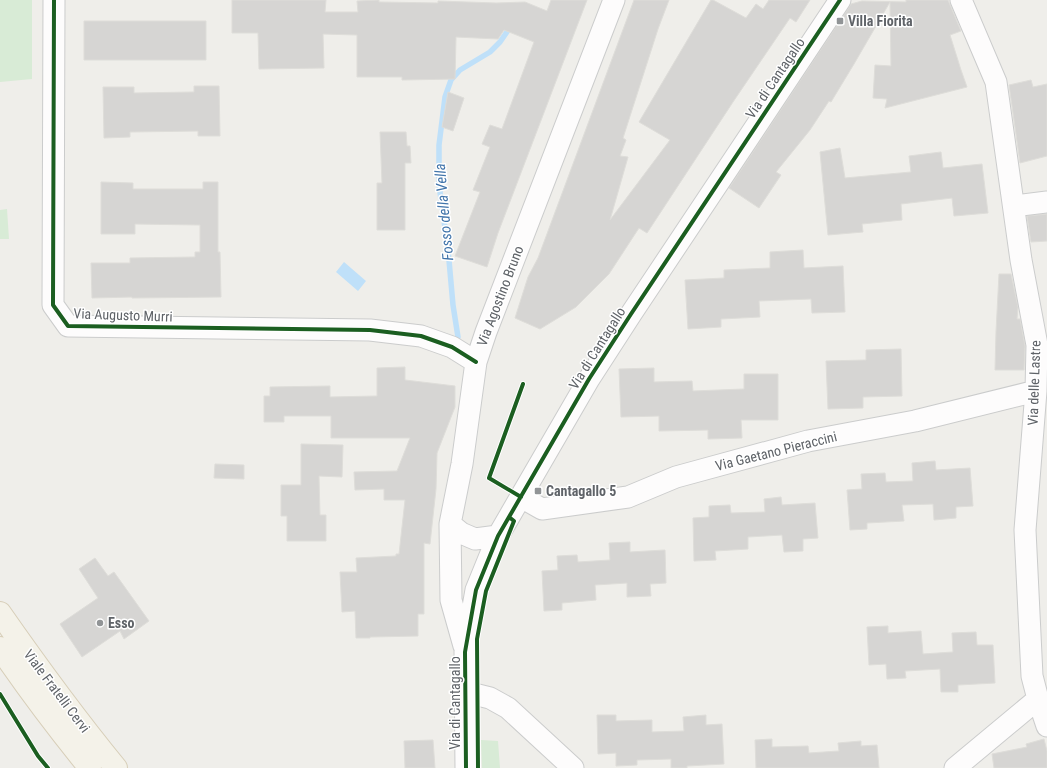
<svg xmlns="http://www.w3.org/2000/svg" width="1047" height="768" viewBox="0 0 1047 768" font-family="'Roboto Condensed',sans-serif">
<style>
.green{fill:#d8ebd6}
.water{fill:#bfe0f9}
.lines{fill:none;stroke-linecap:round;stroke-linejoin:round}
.stream{stroke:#bfe0f9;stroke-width:5.5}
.building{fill:#d6d5d3;stroke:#deddd9}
.street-casing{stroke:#cbcccc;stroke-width:23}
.primary-casing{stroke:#d7ceb8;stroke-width:24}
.street{stroke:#fdfcfc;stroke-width:21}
.primary{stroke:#f4f2e9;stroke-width:22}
.cycleway-casing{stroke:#fff;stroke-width:6}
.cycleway{stroke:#1b5e20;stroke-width:4}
.poi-dot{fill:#919496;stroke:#fff;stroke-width:1.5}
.labels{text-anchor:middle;stroke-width:3;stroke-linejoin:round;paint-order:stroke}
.poi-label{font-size:14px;font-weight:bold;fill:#5f6368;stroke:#fff;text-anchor:start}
.street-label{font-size:14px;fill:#5f6368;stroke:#fff}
.water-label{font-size:15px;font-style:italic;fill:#4174aa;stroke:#fff}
</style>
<rect width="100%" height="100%" fill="#efeeea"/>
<!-- green -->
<path class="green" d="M 0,0 L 32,0 L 32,79 L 0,82 Z
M 7,209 L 9,239 L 0,239 L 0,210 Z
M 481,740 L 498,741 L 500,768 L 482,768 Z"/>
<!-- water -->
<path class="water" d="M 344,262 L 366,281 L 358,291 L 336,272 Z"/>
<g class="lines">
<!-- stream -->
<path class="stream" d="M 458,337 L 453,305 L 448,249 L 439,185 L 439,145 L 445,97 L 451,80 L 460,70 L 490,52 L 500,42 L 511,26"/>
</g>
<!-- building -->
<path class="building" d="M 232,0 L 326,0 L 325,12 L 358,12 L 357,1 L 379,0 L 379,2 L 438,3 L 438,1 L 496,3 L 525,2 L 547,11 L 551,0 L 587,0 L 498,233 L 487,267 L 455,256 L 480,192 L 473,190 L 490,147 L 482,144 L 490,125 L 502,129 L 534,42 L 504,30 L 498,39 L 456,37 L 455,79 L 402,80 L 402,77 L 357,77 L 357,35 L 323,34 L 324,68 L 259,69 L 258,33 L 232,33 Z
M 634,0 L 669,0 L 658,29 L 623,138 L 626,140 L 620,156 L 628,157 L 610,220 L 670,140 L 639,122 L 711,0 L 713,0 L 746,18 L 756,4 L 763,9 L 769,0 L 810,0 L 796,22 L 790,18 L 733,102 L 647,233 L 639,228 L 609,274 L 576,307 L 540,329 L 515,318 L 528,277 L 538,258 Z
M 906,0 L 948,0 L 961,31 L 950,35 L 961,70 L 967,87 L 885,108 L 887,99 L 873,98 L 875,65 L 891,66 L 890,2 L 854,64 L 831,102 L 829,101 L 810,130 L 776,172 L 781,175 L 759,208 L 729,188 L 851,4 L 862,1 L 906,2 Z
M 84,21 L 206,21 L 206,60 L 84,60 Z
M 1031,80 L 1033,87 L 1047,84 L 1047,156 L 1020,163 L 1009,85 Z
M 194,86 L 219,86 L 220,136 L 198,136 L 198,131 L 130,132 L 130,137 L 104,138 L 103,87 L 134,87 L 134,93 L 194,92 Z
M 448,92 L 464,98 L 453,131 L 442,127 Z
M 380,132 L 406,132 L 407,146 L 410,146 L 411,163 L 405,163 L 405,230 L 377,230 L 377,183 L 382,183 Z
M 840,148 L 845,178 L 911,172 L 909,156 L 941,152 L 943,168 L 982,164 L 988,213 L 954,216 L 952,198 L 901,204 L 902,220 L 862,224 L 863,232 L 828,235 L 820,152 Z
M 101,182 L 133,183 L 133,189 L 203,189 L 203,182 L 218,182 L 218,252 L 220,252 L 221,297 L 132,298 L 132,297 L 92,298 L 91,263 L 130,263 L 130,258 L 195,257 L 195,252 L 200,252 L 200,225 L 135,224 L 135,234 L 101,234 Z
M 1047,214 L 1047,241 L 1031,242 L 1027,216 Z
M 803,250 L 804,268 L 843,266 L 845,312 L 812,313 L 811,299 L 759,301 L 760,317 L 721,319 L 721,327 L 688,329 L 685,280 L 724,278 L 724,270 L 770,268 L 770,252 Z
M 999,274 L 1011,274 L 1018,307 L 1017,319 L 1020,319 L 1025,346 L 1024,370 L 995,370 L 996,332 Z
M 901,349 L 902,396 L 863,397 L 863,408 L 828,409 L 826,361 L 866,360 L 866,350 Z
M 405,367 L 405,380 L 455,386 L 455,407 L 437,453 L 436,489 L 430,544 L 424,543 L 424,614 L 418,614 L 418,636 L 370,637 L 370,638 L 356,638 L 355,611 L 342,612 L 340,572 L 357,572 L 356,558 L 396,556 L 396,554 L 399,554 L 405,500 L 384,500 L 384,489 L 355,490 L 354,472 L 397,471 L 410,438 L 331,438 L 331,416 L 284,416 L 284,422 L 264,422 L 264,396 L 270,396 L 270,387 L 330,386 L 330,397 L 377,396 L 377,368 Z
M 654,368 L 654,382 L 692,381 L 693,391 L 744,389 L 744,374 L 778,374 L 778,420 L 741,420 L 742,438 L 708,439 L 708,430 L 659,431 L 659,416 L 621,417 L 619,369 Z
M 301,444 L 343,445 L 342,477 L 319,476 L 320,515 L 326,515 L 326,541 L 287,541 L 287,516 L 281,516 L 281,485 L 301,485 Z
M 935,461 L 936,470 L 970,468 L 973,506 L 956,507 L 956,518 L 934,520 L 933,504 L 902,505 L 904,521 L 867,523 L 867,529 L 850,530 L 847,490 L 862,489 L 861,474 L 885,473 L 886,482 L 913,481 L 912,463 Z
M 215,464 L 244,465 L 244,479 L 214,478 Z
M 781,497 L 782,505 L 815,503 L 818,538 L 803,539 L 803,551 L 784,552 L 782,535 L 748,537 L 748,549 L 715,551 L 716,560 L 694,561 L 693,518 L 709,517 L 709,506 L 730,505 L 731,513 L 765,512 L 764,499 Z
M 630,542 L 630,552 L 665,550 L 666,583 L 650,584 L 651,596 L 627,597 L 627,583 L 595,585 L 596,600 L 562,603 L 562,610 L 544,611 L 542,571 L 558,570 L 557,556 L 577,555 L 578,562 L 610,560 L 609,543 Z
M 95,558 L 108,576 L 114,572 L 149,621 L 124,639 L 120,631 L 82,657 L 60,624 L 98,598 L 79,569 Z
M 888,626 L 888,633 L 921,631 L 923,654 L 953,652 L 952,633 L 976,632 L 977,645 L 993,645 L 995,683 L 958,685 L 958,692 L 941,692 L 940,669 L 905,671 L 906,678 L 887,679 L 886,664 L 869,665 L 867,627 Z
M 597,715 L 616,715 L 616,721 L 652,720 L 652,732 L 684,731 L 683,717 L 706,715 L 706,725 L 722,724 L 724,764 L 687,766 L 687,768 L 671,768 L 671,759 L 637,760 L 637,765 L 616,766 L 616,753 L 598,754 Z
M 772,739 L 772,747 L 808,746 L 809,753 L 839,751 L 838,743 L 861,741 L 861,746 L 877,745 L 879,768 L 756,768 L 755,740 Z
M 1044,739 L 1047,751 L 1047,768 L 994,768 L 992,754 L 1027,747 L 1026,744 Z
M 433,740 L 435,768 L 405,768 L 404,741 Z"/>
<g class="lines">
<!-- street casing -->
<g class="street-casing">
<path id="street" d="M 54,0 L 53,305 L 68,326 L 370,330 L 421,336 L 452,347 L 476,362
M 961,0 L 996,82 L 1021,260 L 1037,345 L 1036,391 L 1025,530 L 1032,676 L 1038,699 L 1047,726
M 1014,206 L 1047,202
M 521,497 L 542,509 L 628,497 L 676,477 L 808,441 L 915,421 L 1036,391
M 450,524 L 461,533 L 475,539 L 498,536
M 464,646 L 451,600 L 450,524 L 462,464 L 476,362 L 486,332 L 614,0
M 466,695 L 478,695 L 490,698 L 508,708 L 573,768
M 466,768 L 465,652 L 476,590 L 498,536 L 589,379 L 631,314 L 840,0
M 955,768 L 1038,699"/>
</g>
<!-- primary casing -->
<g class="primary-casing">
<path id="primary" d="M 0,613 C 37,666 75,718 116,768
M 0,648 C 28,689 58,729 90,768"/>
</g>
<!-- street -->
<use href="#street" class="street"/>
<!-- primary -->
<use href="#primary" class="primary"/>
<!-- cycleway casing -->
<g class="cycleway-casing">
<path id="cycleway" d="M 54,0 L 53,305 L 68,326 L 370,330 L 421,336 L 452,347 L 476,362
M 521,497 L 489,478 L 523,384
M 0,694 L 38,756 L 48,768
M 466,768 L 465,652 L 476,590 L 498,536 L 589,379 L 631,314 L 840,0
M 478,768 L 477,639 L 486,591 L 514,521 L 509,517"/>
</g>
<!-- cycleway -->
<use href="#cycleway" class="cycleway"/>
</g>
<!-- markers -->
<g class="poi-dot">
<rect x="836" y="17" width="8" height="8" rx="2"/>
<rect x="534" y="487" width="8" height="8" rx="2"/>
<circle cx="100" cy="623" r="4"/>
</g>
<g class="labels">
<!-- poi labels -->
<g class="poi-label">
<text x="848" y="26">Villa Fiorita</text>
<text x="546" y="496">Cantagallo 5</text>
<text x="108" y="628">Esso</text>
</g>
<!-- street labels -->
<g class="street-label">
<text transform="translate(775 78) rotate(-56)" y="5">Via di Cantagallo</text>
<text transform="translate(500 296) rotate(-69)" y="5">Via Agostino Bruno</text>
<text transform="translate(123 315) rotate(2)" y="5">Via Augusto Murri</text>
<text transform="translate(597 348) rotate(-58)" y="5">Via di Cantagallo</text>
<text transform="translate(1034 383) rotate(-88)" y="5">Via delle Lastre</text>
<text transform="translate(776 451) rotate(-14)" y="5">Via Gaetano Pieraccini</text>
<text transform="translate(57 691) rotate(53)" y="5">Viale Fratelli Cervi</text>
<text transform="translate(455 703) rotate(-90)" y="5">Via di Cantagallo</text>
</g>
<!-- water labels -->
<g class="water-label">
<text transform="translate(444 212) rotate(-95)" y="5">Fosso della Vella</text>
</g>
</g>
</svg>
